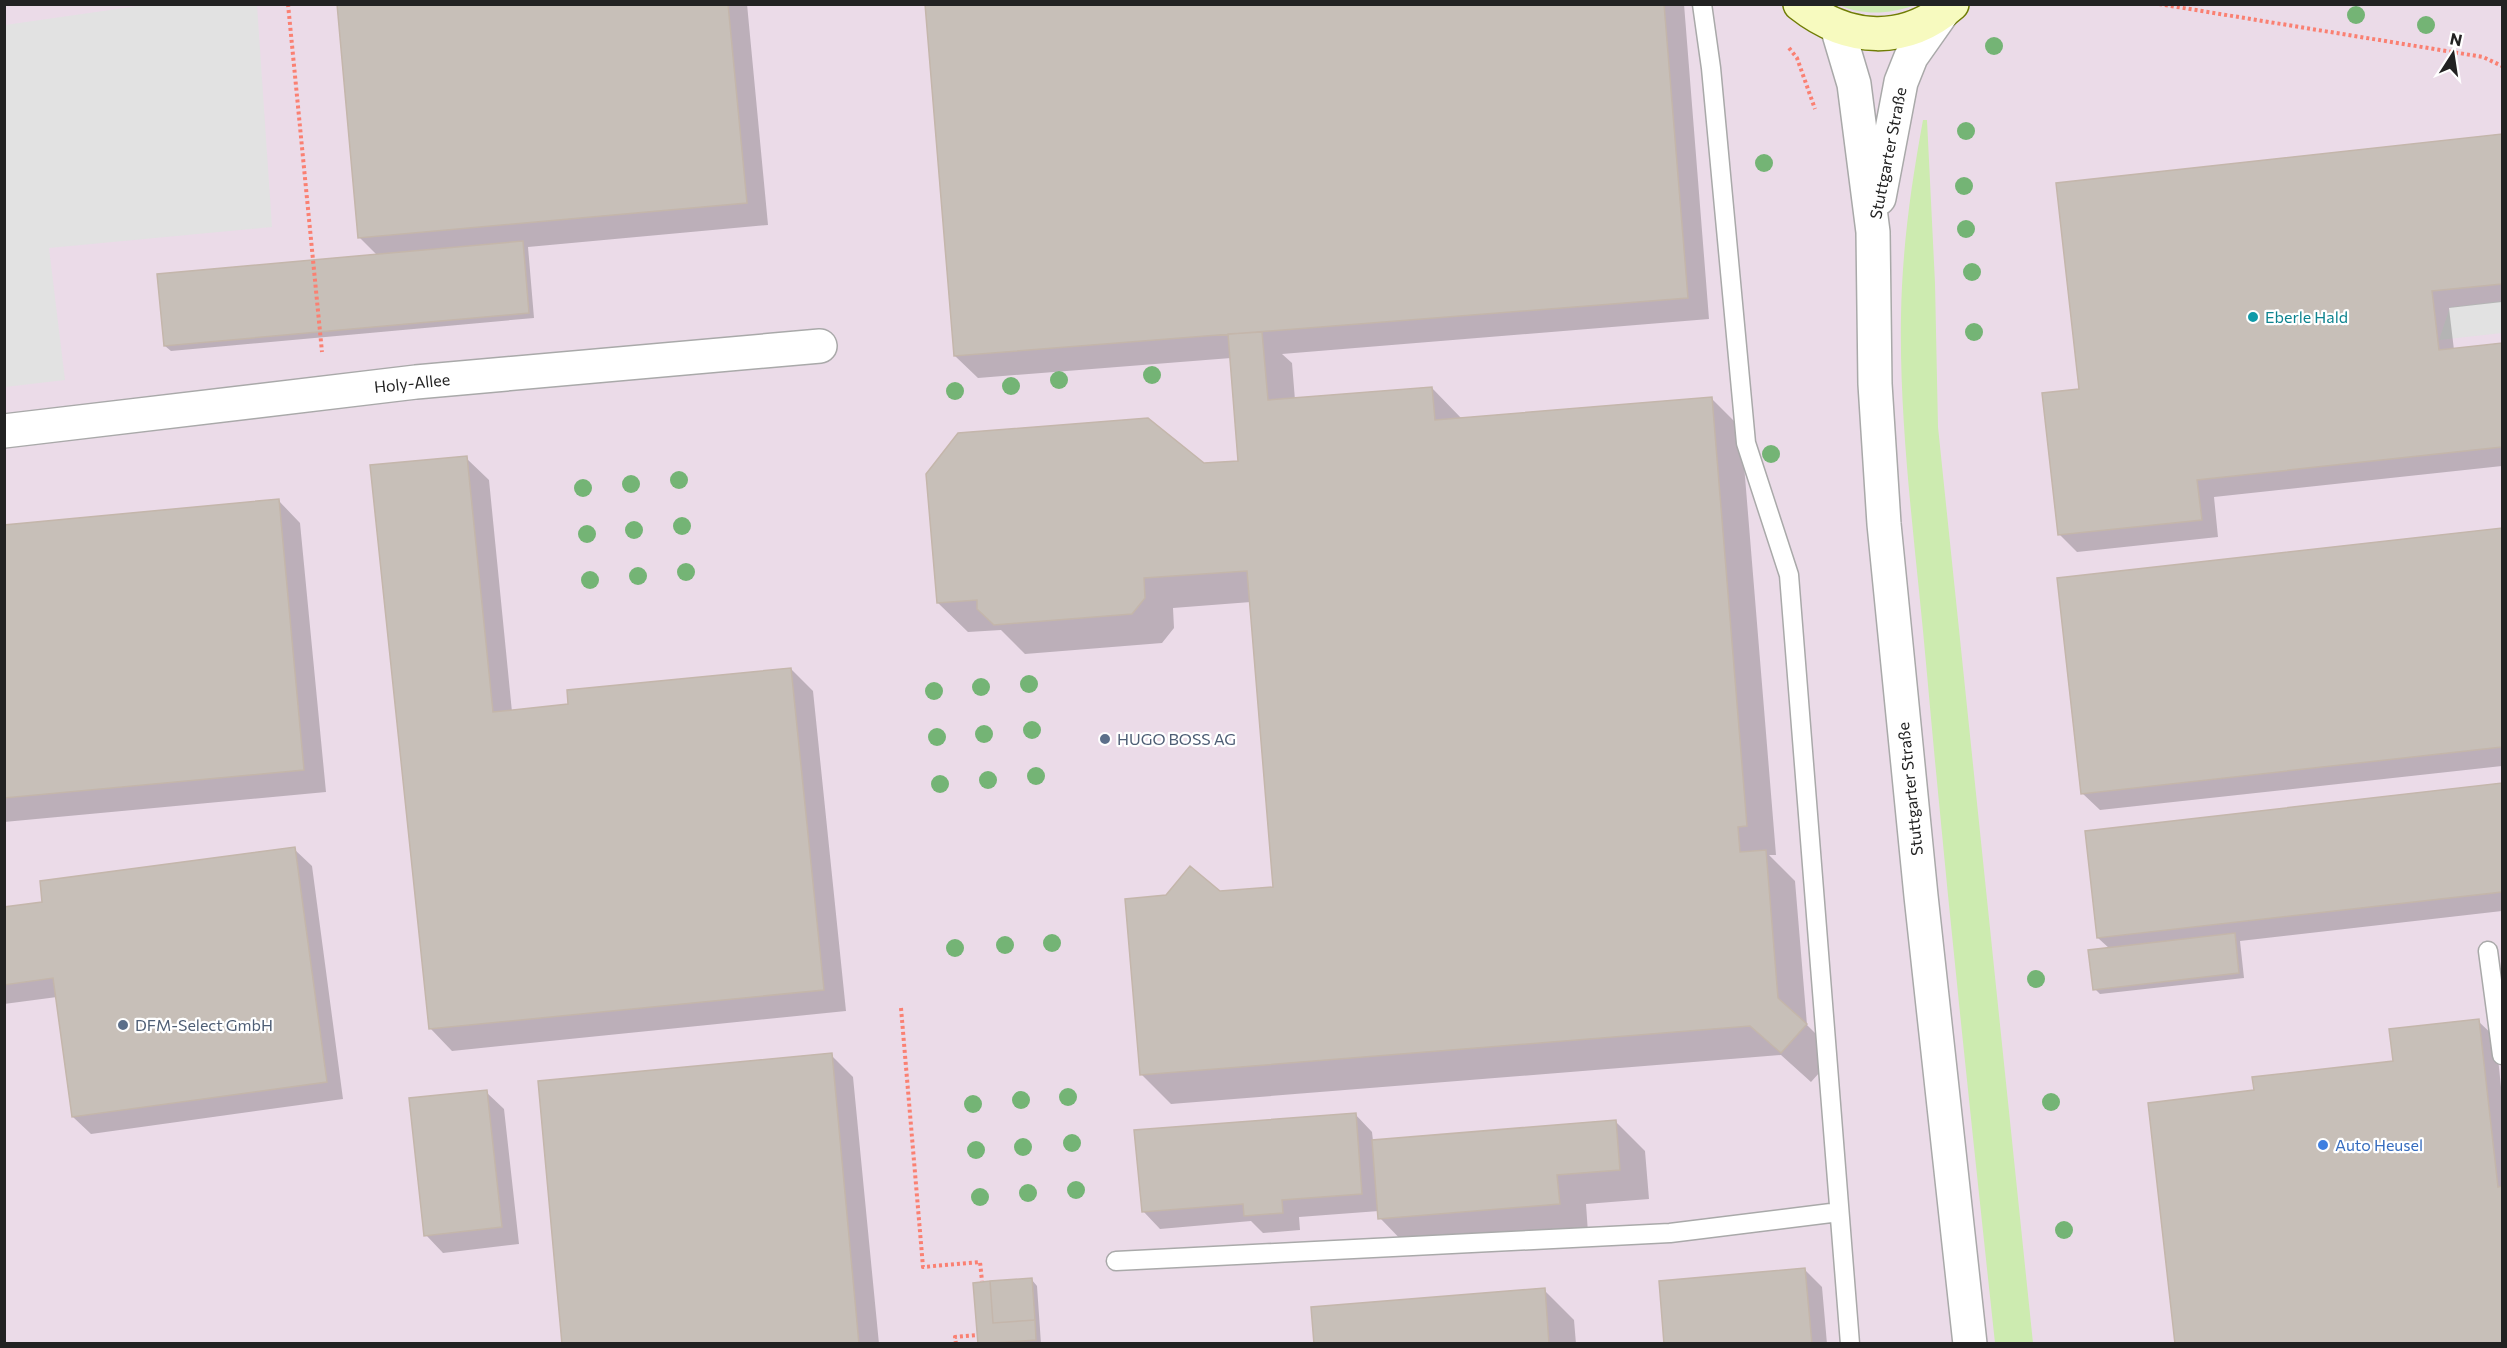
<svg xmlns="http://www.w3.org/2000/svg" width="2507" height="1348" viewBox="0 0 2507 1348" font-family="Commissioner,sans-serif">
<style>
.industrial{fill:#ebdbe8}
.grass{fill:#cdebb0}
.parking{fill:#e2e2e2}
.shadow{fill:#0003}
.building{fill:#c7bfb8;stroke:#c4b6ab;stroke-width:1.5}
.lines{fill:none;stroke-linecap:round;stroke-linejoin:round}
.service-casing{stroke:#a9a9a9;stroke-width:21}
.minor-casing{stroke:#a9a9a9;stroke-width:36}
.tertiary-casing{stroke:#a9a9a9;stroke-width:36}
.secondary-casing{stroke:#707d05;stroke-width:36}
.path{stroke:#fa8072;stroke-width:4;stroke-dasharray:3 3;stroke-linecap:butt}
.service{stroke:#fff;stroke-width:18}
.minor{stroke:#fff;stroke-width:33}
.tertiary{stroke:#fff;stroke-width:33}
.secondary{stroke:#f7fabf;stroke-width:33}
.tree{fill:#74b475}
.culture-dot{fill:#0f9aa8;stroke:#fff;stroke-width:2}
.service-dot{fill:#5c6f8a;stroke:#fff;stroke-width:2}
.shop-dot{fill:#3f7fe0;stroke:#fff;stroke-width:2}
.labels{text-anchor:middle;stroke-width:4.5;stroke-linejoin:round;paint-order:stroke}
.street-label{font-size:16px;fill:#222;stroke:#fff}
.culture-label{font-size:16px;fill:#0d838f;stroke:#fff;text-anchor:start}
.service-label{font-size:16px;fill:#4e5e75;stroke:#fff;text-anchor:start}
.shop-label{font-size:16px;fill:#366cbe;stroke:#fff;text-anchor:start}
</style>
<rect width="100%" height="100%" fill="#f2efe9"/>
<!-- industrial -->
<path class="industrial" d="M 5,5 L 2502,5 L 2502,1343 L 5,1343 Z"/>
<!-- grass -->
<path class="grass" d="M 1839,5 L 1915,4 L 1915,5 C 1890,14 1864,16 1839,5 Z
M 1923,120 L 1927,120 L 1935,283 L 1938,427 L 2033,1343 L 1995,1343 C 1971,1120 1947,897 1927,674 C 1917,557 1899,433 1901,316 C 1902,250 1911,185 1923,120 Z"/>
<!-- parking -->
<path class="parking" d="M 152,4 L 257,5 L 272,227 L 49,248 L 65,380 L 5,387 L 5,25 Z
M 2502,301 L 2502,333 L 2439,340 L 2450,307 Z"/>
<!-- shadow -->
<path class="shadow" d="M 338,4 L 747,4 L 768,225 L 528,247 L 534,318 L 171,351 L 165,346 L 378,256 L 360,238 Z
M 927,4 L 1684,4 L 1709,319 L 1282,354 L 1292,363 L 1295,400 L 1432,388 L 1462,419 L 1712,399 L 1741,428 L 1776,855 L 1769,855 L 1795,881 L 1807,1025 L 1836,1054 L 1811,1082 L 1781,1055 L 1171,1104 L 1141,1074 L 1220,893 L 1275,888 L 1251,602 L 1173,608 L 1174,628 L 1162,643 L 1025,654 L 1001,630 L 968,632 L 938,603 L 1203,465 L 1240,462 L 1231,358 L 978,378 L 955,356 Z
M 2502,136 L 2502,302 L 2449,308 L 2454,350 L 2502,345 L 2502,466 L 2214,497 L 2218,537 L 2077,552 L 2059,534 L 2081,391 L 2058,184 Z
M 466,458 L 489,480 L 512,712 L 569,706 L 791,669 L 813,691 L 846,1011 L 452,1051 L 430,1028 Z
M 278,500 L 300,523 L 326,792 L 4,822 L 4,526 Z
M 2502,530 L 2502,766 L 2100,810 L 2082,793 L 2058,579 Z
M 2502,785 L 2502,911 L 2240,941 L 2244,978 L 2100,994 L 2095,989 L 2110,949 L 2098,938 L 2086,832 Z
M 294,849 L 312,866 L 343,1099 L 91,1134 L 73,1117 L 57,997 L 4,1004 L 4,909 L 44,904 Z
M 2478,1021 L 2496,1038 L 2502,1097 L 2502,1344 L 2177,1344 L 2255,1092 L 2395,1062 Z
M 831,1055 L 853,1077 L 879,1344 L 564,1344 Z
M 486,1092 L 504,1109 L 519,1244 L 443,1253 L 426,1235 Z
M 1355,1114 L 1372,1132 L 1373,1141 L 1615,1121 L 1645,1151 L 1649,1199 L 1586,1204 L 1588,1233 L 1409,1248 L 1380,1218 L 1379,1211 L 1299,1217 L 1300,1230 L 1263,1233 L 1251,1221 L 1160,1229 L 1143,1211 Z
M 1804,1269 L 1822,1287 L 1827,1344 L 1666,1344 Z
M 1032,1280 L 1037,1286 L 1041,1344 L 979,1344 Z
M 1544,1290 L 1574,1320 L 1576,1344 L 1316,1344 Z"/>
<!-- building -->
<path class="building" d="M 337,4 L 728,4 L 747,203 L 358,238 Z
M 925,4 L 1664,4 L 1688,298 L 954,356 Z
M 2502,134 L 2502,284 L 2432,291 L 2439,350 L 2502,343 L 2502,447 L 2197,480 L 2202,520 L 2058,535 L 2042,393 L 2079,389 L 2056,183 Z
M 523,241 L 529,313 L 164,346 L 157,274 Z
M 1262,332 L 1268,400 L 1432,387 L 1435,420 L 1712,397 L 1747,826 L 1738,827 L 1740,852 L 1766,850 L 1778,998 L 1807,1024 L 1781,1053 L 1750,1026 L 1140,1075 L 1125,899 L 1166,895 L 1190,866 L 1220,891 L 1273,887 L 1247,571 L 1144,578 L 1145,598 L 1132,614 L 994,625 L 977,609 L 977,600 L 937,603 L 926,474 L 958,433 L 1148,418 L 1204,463 L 1238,461 L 1228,334 Z
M 467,456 L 493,712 L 568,704 L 567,690 L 791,668 L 824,990 L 429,1029 L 370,465 Z
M 279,499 L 304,770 L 4,798 L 4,525 Z
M 2502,528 L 2502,747 L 2081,794 L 2057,578 Z
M 2502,783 L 2502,892 L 2097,938 L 2085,831 Z
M 295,847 L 327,1082 L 72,1117 L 53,978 L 4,985 L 4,907 L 42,902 L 40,881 Z
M 2235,933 L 2239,973 L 2093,990 L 2088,950 Z
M 2479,1019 L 2498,1187 L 2502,1186 L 2502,1344 L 2175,1344 L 2148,1103 L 2254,1090 L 2252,1077 L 2393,1061 L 2389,1029 Z
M 832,1053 L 859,1344 L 562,1344 L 538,1081 Z
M 487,1090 L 502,1227 L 424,1236 L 409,1098 Z
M 1356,1113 L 1362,1194 L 1282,1200 L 1283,1213 L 1244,1216 L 1243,1204 L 1142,1212 L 1134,1130 Z
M 1616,1120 L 1620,1170 L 1557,1175 L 1560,1204 L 1378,1219 L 1372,1140 Z
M 1805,1268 L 1812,1344 L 1664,1344 L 1659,1281 Z
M 1032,1278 L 1035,1320 L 993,1323 L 990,1281 Z
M 990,1281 L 993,1323 L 1035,1320 L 1036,1340 L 978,1344 L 973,1283 Z
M 1545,1288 L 1549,1344 L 1314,1344 L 1311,1307 Z"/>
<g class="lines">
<!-- service casing -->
<g class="service-casing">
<path id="service" d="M 1702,4 L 1711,68 L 1746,443 L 1789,575 L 1850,1344
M 2488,951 L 2502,1055
M 1116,1261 L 1670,1233 L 1839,1212"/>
</g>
<!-- minor casing -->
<g class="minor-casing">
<path id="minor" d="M 4,431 L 416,382 L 820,346"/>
</g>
<!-- tertiary casing -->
<g class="tertiary-casing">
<path id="tertiary" d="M 1837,27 L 1854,84 L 1873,232 L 1875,384 L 1884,524 L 1921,896 L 1970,1344
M 1879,198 L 1901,82 L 1911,57 L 1942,13"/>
</g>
<!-- secondary casing -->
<g class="secondary-casing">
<path id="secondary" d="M 1800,4 C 1848,42 1905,45 1952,4"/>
</g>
<!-- path -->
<path class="path" d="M 288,4 L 322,352
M 2159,4 L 2483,57 L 2502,66
M 1789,48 L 1797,58 L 1815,109
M 901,1008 L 923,1267 L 980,1262 L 982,1281
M 956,1344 L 955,1337 L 977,1335"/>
<!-- service -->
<use href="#service" class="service"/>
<!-- minor -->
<use href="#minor" class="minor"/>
<!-- tertiary -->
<use href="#tertiary" class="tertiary"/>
<!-- secondary -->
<use href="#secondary" class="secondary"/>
</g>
<!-- trees -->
<g class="tree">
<circle cx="2356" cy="15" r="9"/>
<circle cx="2426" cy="25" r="9"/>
<circle cx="1994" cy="46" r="9"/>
<circle cx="1966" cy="131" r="9"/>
<circle cx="1764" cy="163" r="9"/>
<circle cx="1964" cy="186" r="9"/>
<circle cx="1966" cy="229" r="9"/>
<circle cx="1972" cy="272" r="9"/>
<circle cx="1974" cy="332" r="9"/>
<circle cx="1152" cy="375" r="9"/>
<circle cx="1059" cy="380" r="9"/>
<circle cx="1011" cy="386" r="9"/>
<circle cx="955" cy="391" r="9"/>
<circle cx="1771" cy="454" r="9"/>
<circle cx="679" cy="480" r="9"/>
<circle cx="631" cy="484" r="9"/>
<circle cx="583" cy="488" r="9"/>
<circle cx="682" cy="526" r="9"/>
<circle cx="634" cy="530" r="9"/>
<circle cx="587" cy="534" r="9"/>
<circle cx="686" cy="572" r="9"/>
<circle cx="638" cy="576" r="9"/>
<circle cx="590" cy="580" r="9"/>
<circle cx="1029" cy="684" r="9"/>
<circle cx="981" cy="687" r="9"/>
<circle cx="934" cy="691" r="9"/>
<circle cx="1032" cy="730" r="9"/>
<circle cx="984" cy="734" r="9"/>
<circle cx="937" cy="737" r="9"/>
<circle cx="1036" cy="776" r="9"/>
<circle cx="988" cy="780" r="9"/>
<circle cx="940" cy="784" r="9"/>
<circle cx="1052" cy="943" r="9"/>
<circle cx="1005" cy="945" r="9"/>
<circle cx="955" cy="948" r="9"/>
<circle cx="2036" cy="979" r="9"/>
<circle cx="1068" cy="1097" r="9"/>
<circle cx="1021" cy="1100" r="9"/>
<circle cx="2051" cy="1102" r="9"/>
<circle cx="973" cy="1104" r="9"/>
<circle cx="1072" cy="1143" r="9"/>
<circle cx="1023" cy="1147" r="9"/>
<circle cx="976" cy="1150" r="9"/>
<circle cx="1076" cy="1190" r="9"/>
<circle cx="1028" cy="1193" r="9"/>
<circle cx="980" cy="1197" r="9"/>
<circle cx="2064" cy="1230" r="9"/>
</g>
<!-- markers -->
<circle class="culture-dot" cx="2253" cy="317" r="6"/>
<g class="service-dot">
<circle cx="1105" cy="739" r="6"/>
<circle cx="123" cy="1025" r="6"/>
</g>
<circle class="shop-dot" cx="2323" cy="1145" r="6"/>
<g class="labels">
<!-- street labels -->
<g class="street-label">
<text transform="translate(1888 153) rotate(-79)" y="6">Stuttgarter Straße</text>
<text transform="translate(412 383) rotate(-6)" y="6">Holy-Allee</text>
<text transform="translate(1910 789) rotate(-96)" y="6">Stuttgarter Straße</text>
</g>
<!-- culture labels -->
<g class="culture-label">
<text x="2265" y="323">Eberle Hald</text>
</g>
<!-- service labels -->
<g class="service-label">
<text x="1117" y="745">HUGO BOSS AG</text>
<text x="135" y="1031">DFM-Select GmbH</text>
</g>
<!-- shop labels -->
<g class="shop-label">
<text x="2335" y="1151">Auto Heusel</text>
</g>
</g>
<!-- border -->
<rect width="2507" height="1348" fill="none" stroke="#222222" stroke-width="12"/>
<!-- north arrow -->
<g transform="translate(2453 54) rotate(12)" stroke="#ffffff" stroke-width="4.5" paint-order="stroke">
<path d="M0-4.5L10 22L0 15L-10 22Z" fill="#222222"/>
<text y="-9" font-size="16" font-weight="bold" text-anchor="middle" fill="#222222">N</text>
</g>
</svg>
